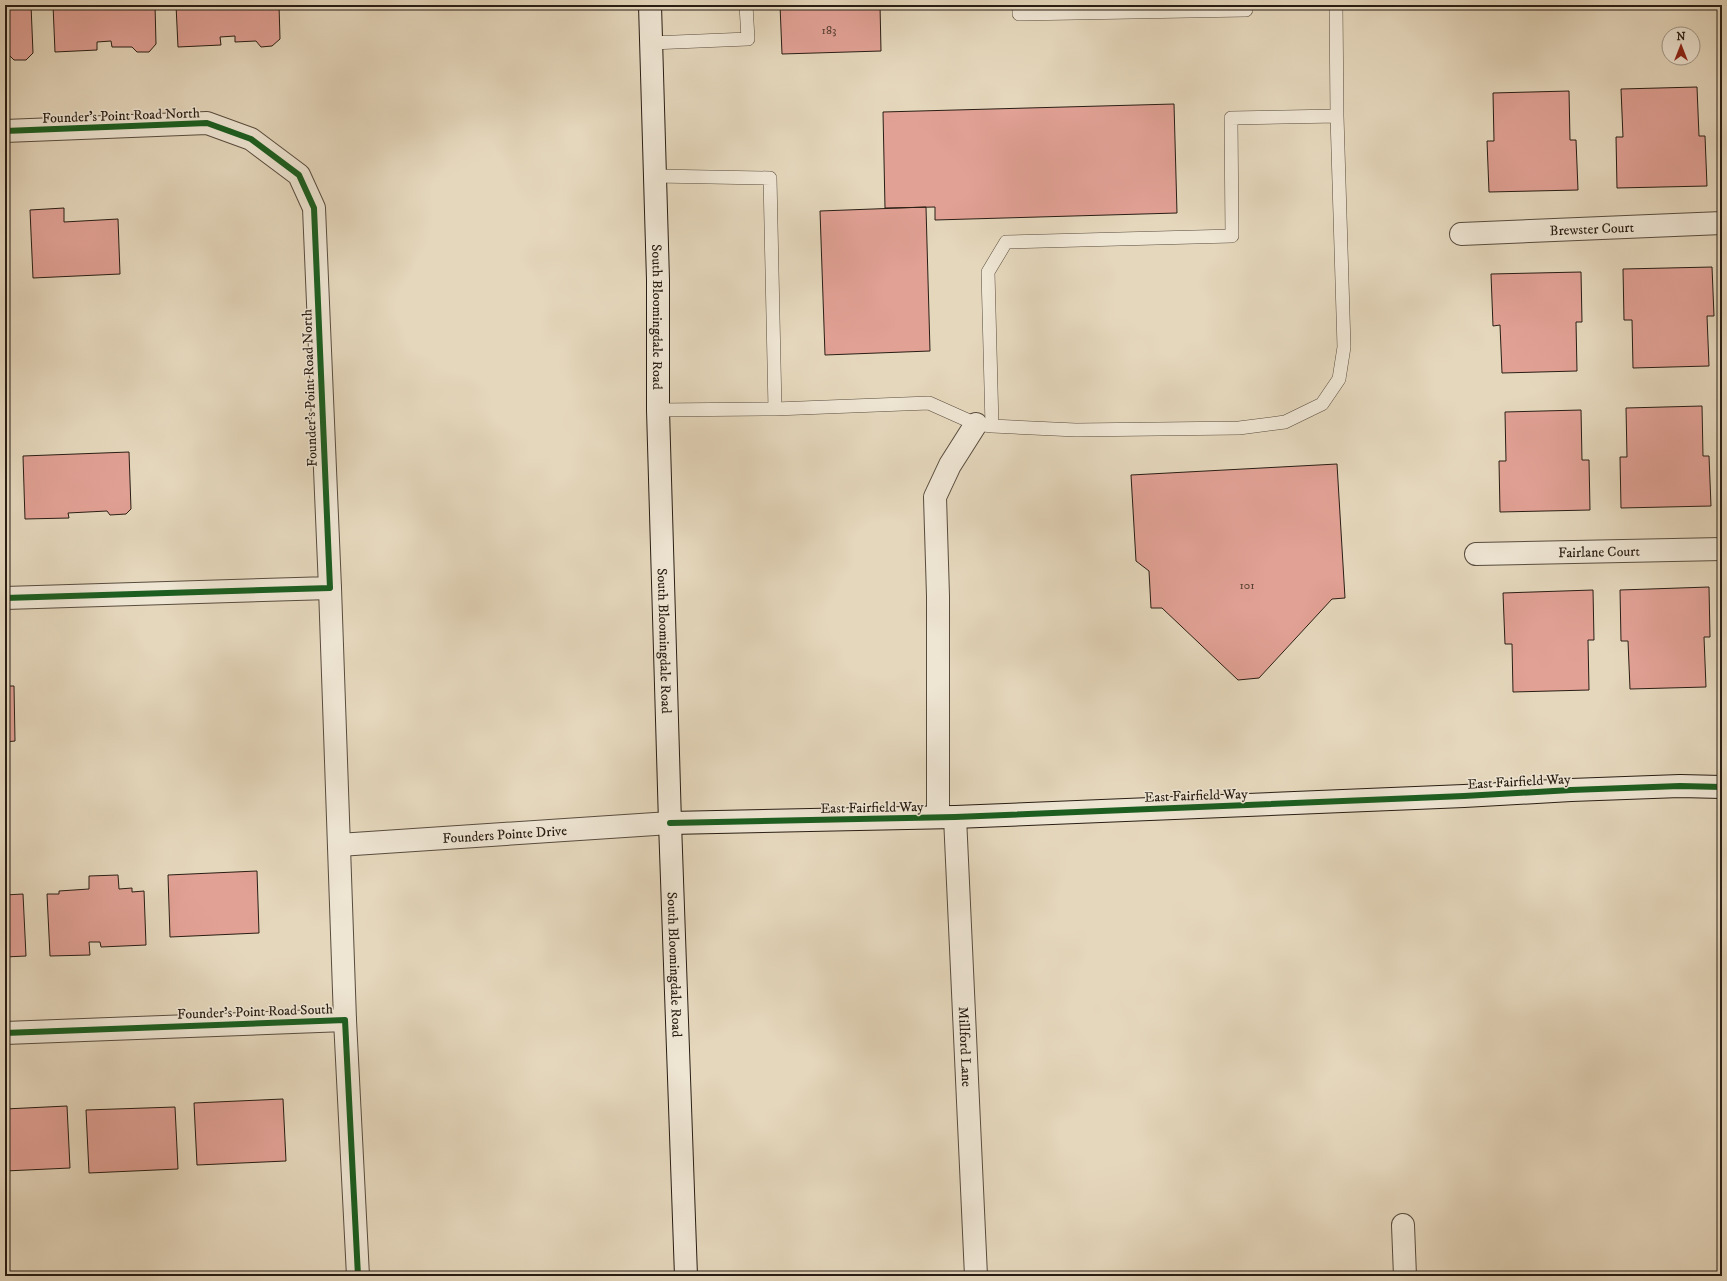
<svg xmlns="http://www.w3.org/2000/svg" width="1727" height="1281" viewBox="0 0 1727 1281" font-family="'IM FELL DW Pica',serif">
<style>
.building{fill:#e1a195;stroke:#291e14}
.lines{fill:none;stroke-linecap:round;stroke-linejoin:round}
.lane-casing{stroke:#584c3e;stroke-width:14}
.street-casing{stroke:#584c3e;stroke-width:24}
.secondary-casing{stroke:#291e14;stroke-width:24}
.lane{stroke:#eee5d3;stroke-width:13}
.street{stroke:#eee5d3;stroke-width:22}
.secondary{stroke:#eee5d3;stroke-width:22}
.cycleway-casing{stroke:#eee5d3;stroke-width:8}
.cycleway{stroke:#1b5e20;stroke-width:6}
.labels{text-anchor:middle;stroke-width:3;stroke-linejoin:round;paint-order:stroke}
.number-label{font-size:12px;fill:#573f34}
.street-label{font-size:14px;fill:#291e14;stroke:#eee5d3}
</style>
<rect width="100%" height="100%" fill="#e5d7bc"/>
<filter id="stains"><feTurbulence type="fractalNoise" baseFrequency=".005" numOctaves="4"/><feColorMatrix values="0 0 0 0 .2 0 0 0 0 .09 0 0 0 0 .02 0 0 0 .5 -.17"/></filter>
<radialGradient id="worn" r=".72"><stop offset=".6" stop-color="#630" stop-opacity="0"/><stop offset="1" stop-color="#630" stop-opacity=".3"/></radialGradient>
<!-- building -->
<path class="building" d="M 5,5 L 31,5 L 33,53 L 26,60 L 14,60 L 9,55 L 5,55 Z
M 53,5 L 155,5 L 156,44 L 149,52 L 137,52 L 132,47 L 112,47 L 111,41 L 97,42 L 97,50 L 55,52 Z
M 176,5 L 279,5 L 280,39 L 272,46 L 261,47 L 256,41 L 235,42 L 235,36 L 220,37 L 221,45 L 178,47 Z
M 780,5 L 880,5 L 881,51 L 782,54 Z
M 1697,87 L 1699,136 L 1705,136 L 1707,186 L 1617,188 L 1616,137 L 1623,137 L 1621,89 Z
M 1569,91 L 1570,140 L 1576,140 L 1578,190 L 1489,192 L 1487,141 L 1494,141 L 1493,93 Z
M 1174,104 L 1177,213 L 935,220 L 935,207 L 885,208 L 883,112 Z
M 926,207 L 930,351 L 825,355 L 820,211 Z
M 64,208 L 64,222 L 118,219 L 120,274 L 33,278 L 30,210 Z
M 1712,267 L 1714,316 L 1707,316 L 1709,366 L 1633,368 L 1632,320 L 1624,320 L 1623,269 Z
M 1581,272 L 1582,322 L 1576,322 L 1577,371 L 1502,373 L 1500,325 L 1493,326 L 1491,274 Z
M 1702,406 L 1703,456 L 1709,456 L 1711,506 L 1621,508 L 1620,457 L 1627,457 L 1626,408 Z
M 1581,410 L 1582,460 L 1589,460 L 1590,510 L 1500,512 L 1499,461 L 1506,461 L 1505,412 Z
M 129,452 L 131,509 L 126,514 L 110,515 L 107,511 L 68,513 L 69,518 L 25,519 L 23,456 Z
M 1337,464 L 1345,598 L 1332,599 L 1259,678 L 1238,680 L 1162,608 L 1151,608 L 1149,571 L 1136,561 L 1131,475 Z
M 5,475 L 6,512 L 5,513 Z
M 1709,587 L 1710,637 L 1704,637 L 1706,687 L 1630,689 L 1628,641 L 1621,641 L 1620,590 Z
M 1593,590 L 1594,640 L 1588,640 L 1589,690 L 1513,692 L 1512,644 L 1505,644 L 1503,593 Z
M 5,686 L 14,686 L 15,741 L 5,742 Z
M 257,871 L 259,933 L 170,937 L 168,875 Z
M 118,875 L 119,889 L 132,888 L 132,892 L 144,891 L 146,945 L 101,947 L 100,942 L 89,942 L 90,955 L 50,956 L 47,894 L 59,894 L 59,891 L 89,889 L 89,876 Z
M 23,894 L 26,956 L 5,957 L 5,895 Z
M 283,1099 L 286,1161 L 197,1165 L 194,1103 Z
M 67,1106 L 70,1168 L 5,1171 L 5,1109 Z
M 175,1107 L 178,1169 L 89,1173 L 86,1110 Z"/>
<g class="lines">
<!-- lane casing -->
<g class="lane-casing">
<path id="lane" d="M 1019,5 L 1019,14 L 1246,10 L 1246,5
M 651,43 L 748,39 L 746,5
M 656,176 L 770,178 L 775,409
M 658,410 L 775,409 L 929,403 L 976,424 L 992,426 L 1076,430 L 1239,428 L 1285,422 L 1322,404 L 1339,379 L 1344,347 L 1337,116 L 1336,5
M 992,426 L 988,272 L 1006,242 L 1232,236 L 1231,118 L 1337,116"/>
</g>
<!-- street casing -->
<g class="street-casing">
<g id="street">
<path d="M 5,131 L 207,123 L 251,139 L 299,175 L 314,208 L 330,588 L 5,598"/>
<path id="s1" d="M 1461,234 L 1722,223"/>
<path id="s2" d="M 1476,554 L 1722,549"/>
<path d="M 330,588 L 345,1020"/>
<path d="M 938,817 L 938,596 L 935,497 L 950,465 L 976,424"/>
<path id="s3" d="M 955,817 L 976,1276"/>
<path id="s4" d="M 339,845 L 670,823"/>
<path d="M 5,1033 L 345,1020 L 358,1276"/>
<path d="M 1403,1225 L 1405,1276"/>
</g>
</g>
<!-- secondary casing -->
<g class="secondary-casing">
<g id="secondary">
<path id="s5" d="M 650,5 L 658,280 L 658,410 L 670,823 L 686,1276"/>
<path d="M 670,823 L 955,817 L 1464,796 L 1571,790 L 1680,786 L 1722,787"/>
</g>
</g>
<!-- lane -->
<use href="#lane" class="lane"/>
<!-- street -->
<use href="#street" class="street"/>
<!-- secondary -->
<use href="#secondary" class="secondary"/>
<!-- cycleway casing -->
<g class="cycleway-casing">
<path id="cycleway" d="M 5,131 L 207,123 L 251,139 L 299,175 L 314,208 L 330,588 L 5,598
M 670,823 L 955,817 L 1464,796 L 1571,790 L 1680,786 L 1722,787
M 5,1033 L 345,1020 L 358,1276"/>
</g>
<!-- cycleway -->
<use href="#cycleway" class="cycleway"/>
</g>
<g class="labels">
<!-- number labels -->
<g class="number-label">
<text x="829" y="34">183</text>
<text x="1247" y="589">101</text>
</g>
<!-- street labels -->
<g class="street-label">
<text transform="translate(121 115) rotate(-2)" y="5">Founder's Point Road North</text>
<text dy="5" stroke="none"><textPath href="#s1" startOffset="131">Brewster Court</textPath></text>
<text dy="5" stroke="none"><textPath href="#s5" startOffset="312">South Bloomingdale Road</textPath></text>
<text transform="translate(309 388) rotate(-92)" y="5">Founder's Point Road North</text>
<text dy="5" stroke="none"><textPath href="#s2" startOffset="123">Fairlane Court</textPath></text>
<text dy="5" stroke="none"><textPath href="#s5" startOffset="636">South Bloomingdale Road</textPath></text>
<text transform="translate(1519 781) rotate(-3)" y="5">East Fairfield Way</text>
<text transform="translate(1196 795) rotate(-2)" y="5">East Fairfield Way</text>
<text transform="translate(872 807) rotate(-1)" y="5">East Fairfield Way</text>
<text dy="5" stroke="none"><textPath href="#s4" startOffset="166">Founders Pointe Drive</textPath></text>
<text dy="5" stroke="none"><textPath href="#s5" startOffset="960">South Bloomingdale Road</textPath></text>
<text transform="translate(255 1011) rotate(-2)" y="5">Founder's Point Road South</text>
<text dy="5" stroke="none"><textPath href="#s3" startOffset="230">Millford Lane</textPath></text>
</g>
</g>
<!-- margin -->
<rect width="1727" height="1281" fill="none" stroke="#e5d7bc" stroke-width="20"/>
<rect x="6" y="6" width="1715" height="1269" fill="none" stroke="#291e14" stroke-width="2"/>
<rect x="10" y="10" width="1707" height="1261" fill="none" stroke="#291e14"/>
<!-- north arrow -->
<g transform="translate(1681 46)"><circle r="19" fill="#eee5d3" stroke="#9f9587"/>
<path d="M0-3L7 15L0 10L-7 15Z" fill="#8f2418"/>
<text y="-6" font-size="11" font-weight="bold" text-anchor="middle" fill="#291e14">N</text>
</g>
<rect width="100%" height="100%" filter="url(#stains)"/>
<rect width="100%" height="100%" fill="url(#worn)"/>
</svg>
